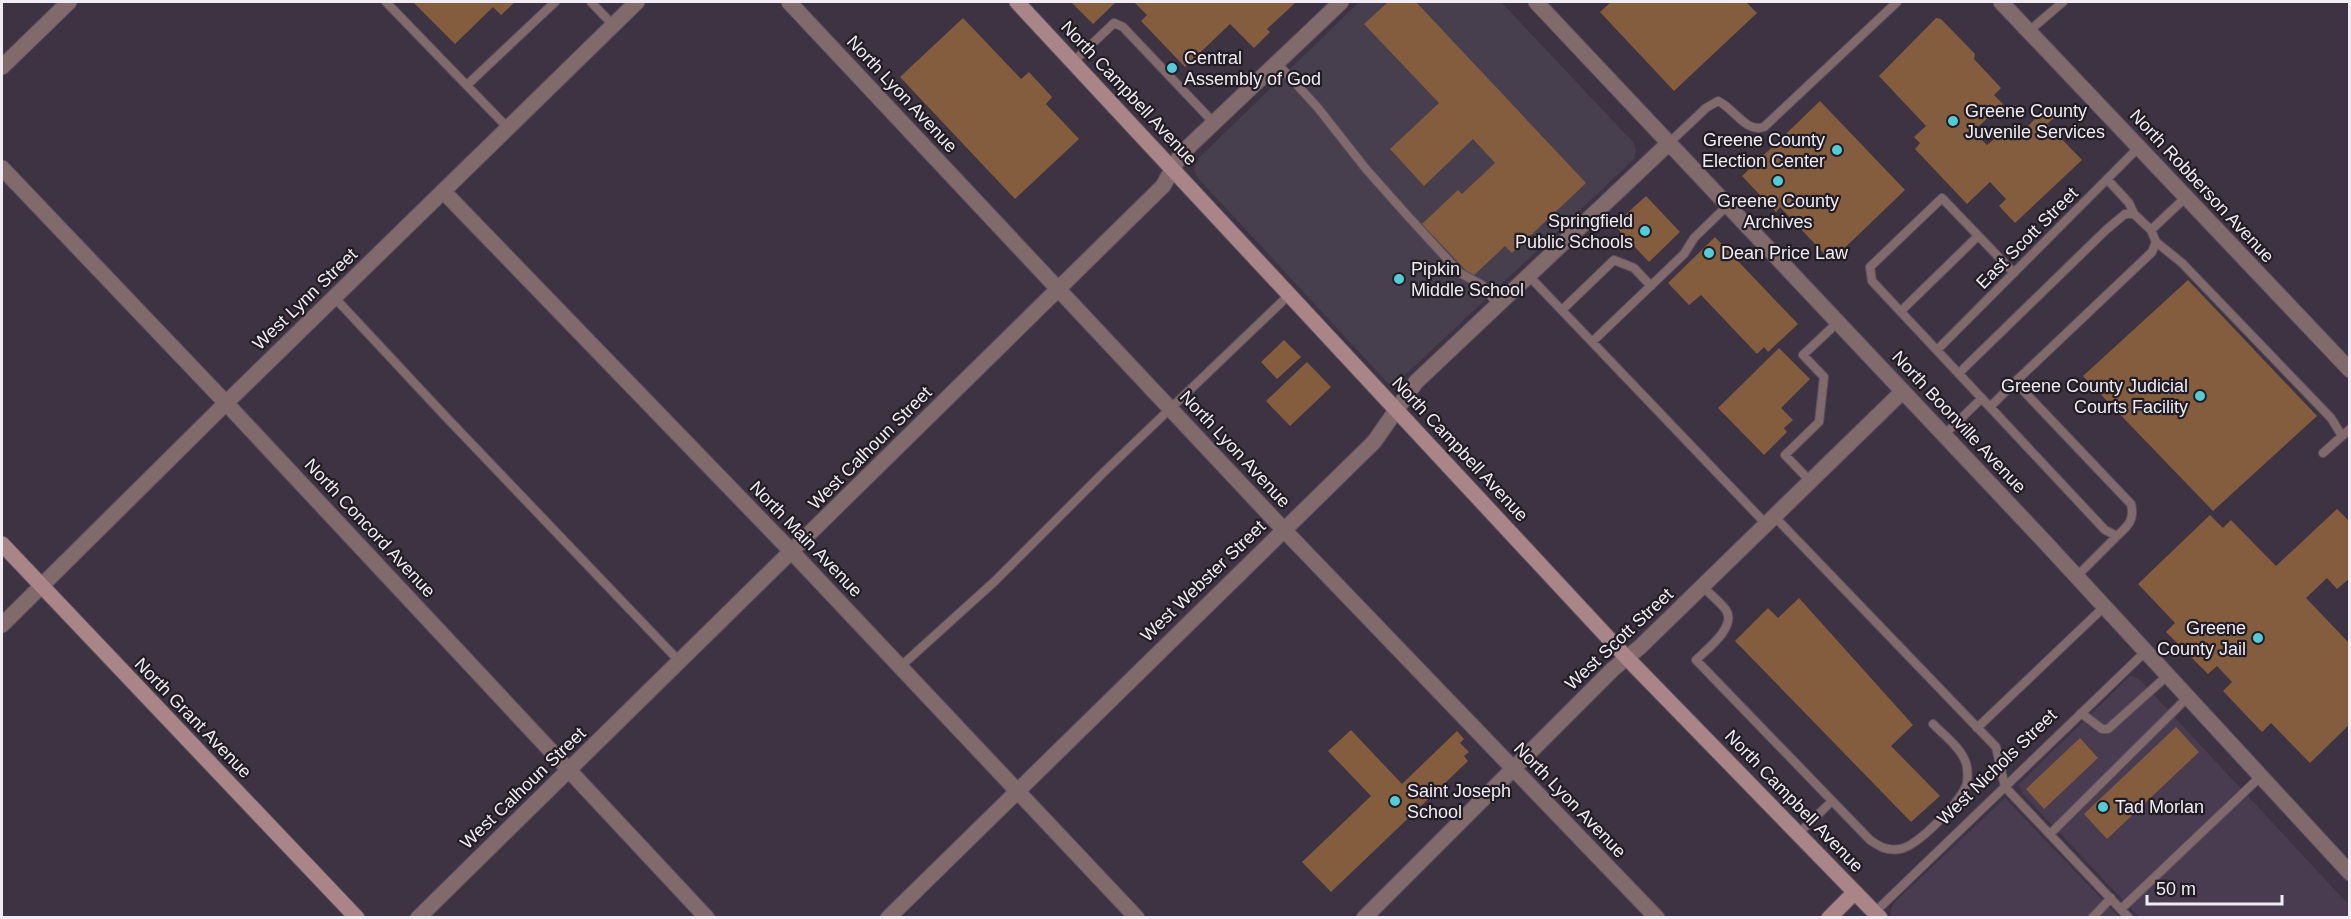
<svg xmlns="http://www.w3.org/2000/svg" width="2351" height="919" viewBox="0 0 2351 919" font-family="Helvetica,sans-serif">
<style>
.built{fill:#4a3c50}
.education{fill:#483f4e}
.building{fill:#845d3e}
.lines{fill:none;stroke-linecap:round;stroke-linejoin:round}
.lane-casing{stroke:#5b505e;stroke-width:10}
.street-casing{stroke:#5b505e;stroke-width:17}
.secondary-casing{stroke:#5b505e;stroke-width:17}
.lane{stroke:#816a6b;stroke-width:8}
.street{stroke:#816a6b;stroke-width:15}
.secondary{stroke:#aa8587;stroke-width:15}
.poi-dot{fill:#52ccd6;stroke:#221d24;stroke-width:2}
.labels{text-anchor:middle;stroke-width:4.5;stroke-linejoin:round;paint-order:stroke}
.poi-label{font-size:18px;fill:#f1ebf4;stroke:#221d24;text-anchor:start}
.street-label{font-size:18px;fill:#f1ebf4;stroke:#221d24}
</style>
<rect width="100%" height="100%" fill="#3e3342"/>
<!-- built -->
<path class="built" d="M 2131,675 L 2140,680 L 2349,905 L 2349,917 L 2139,917 L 2022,793 L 2019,784 Z
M 2005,798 L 2119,917 L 1892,918 L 1890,912 L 1895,902 Z"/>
<!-- education -->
<path class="education" d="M 1359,2 L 1501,2 L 1633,142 L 1636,150 L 1634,159 L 1398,382 L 1391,385 L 1386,381 L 1197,177 L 1194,168 L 1199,158 Z"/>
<!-- building -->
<path class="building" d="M 413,2 L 515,2 L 501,15 L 493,7 L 455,44 Z
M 1071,2 L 1116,2 L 1093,24 Z
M 1134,2 L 1296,2 L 1267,29 L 1270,32 L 1254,48 L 1230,24 L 1185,67 L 1141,21 L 1147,15 Z
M 1388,2 L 1416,2 L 1586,183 L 1512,253 L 1505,246 L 1472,277 L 1422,224 L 1458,190 L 1462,194 L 1495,163 L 1473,139 L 1424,186 L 1390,149 L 1439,103 L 1364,24 Z
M 1611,2 L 1746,2 L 1757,13 L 1674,91 L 1600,12 Z
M 963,18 L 1021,79 L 1029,72 L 1052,97 L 1046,104 L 1079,139 L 1015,199 L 900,77 Z
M 1936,18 L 1941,19 L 1975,54 L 1974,59 L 2001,88 L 1994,95 L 2003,104 L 1979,126 L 1978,136 L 1987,145 L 2003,132 L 2007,136 L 2013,129 L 2019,135 L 2045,109 L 2054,118 L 2047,124 L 2082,160 L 2015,223 L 1999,206 L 2006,199 L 1990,182 L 1967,204 L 1915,149 L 1920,143 L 1914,137 L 1926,126 L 1879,76 Z
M 1820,101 L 1905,190 L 1831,261 L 1780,207 L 1776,212 L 1742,176 Z
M 1646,196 L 1680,232 L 1649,262 L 1614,225 Z
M 1715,237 L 1798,324 L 1768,352 L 1764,347 L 1757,354 L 1701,295 L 1689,305 L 1668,283 Z
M 2188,280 L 2317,416 L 2213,511 L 2083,376 Z
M 1284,340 L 1301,357 L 1277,379 L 1261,362 Z
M 1779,348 L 1810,379 L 1781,408 L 1793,420 L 1784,428 L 1787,432 L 1764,455 L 1718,408 Z
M 1307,362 L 1331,387 L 1290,426 L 1266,401 Z
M 2337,509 L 2350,522 L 2350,578 L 2337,589 L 2327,578 L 2306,598 L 2350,644 L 2350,724 L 2310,763 L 2271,723 L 2262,732 L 2223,691 L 2232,682 L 2217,666 L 2208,674 L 2166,632 L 2175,623 L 2138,584 L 2210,515 L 2223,528 L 2231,520 L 2276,566 Z
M 1799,598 L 1913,725 L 1891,746 L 1940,796 L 1911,822 L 1735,641 L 1768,608 L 1778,618 Z
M 2176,727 L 2199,752 L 2107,839 L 2084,814 Z
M 1351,730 L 1402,784 L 1457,731 L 1464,739 L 1460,743 L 1469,752 L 1464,756 L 1468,761 L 1331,892 L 1302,862 L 1371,796 L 1328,751 Z
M 2080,738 L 2098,758 L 2044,809 L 2026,789 Z"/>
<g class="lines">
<!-- lane casing -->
<g class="lane-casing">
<path id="lane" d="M 386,2 L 508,128
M 591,2 L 613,25
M 2029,31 L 2063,2
M 1073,62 L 1114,23 L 1123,27 L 1214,123
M 1277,63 L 1318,108 L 1366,169 L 1406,214 L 1460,273 L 1482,285 L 1498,305
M 467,85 L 555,2
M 1669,143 L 1706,108 L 1718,101 C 1734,108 1745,133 1764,127 L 1897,2
M 2107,179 L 2129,203 L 2134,214
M 2151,230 L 2186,197
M 2156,242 L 2182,263 L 2331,418 L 2342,436
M 1529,276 L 1766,524
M 334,297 L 446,417 L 680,662
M 1562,310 L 1614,260 L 1634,268 L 1651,286
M 1901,311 L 1978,236
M 1592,342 L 1684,254 L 1694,238 L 1728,205
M 1937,350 L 2139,147
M 1959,373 L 2106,230 L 2125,214 L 2134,214 L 2151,230 L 2156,242 L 2152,252 L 2015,382 L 2131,504 C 2135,520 2128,526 2117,536 L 2105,530 L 1872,281 L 1870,267 L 1942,198 L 2014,273
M 1991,406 L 2015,382
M 1944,435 L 1982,398
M 2323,453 L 2350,429
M 1810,481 L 1785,455 L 1819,422 L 1824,377 L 1803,355 L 1838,322
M 1774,516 L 1996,747 L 2005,787 L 2129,918
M 2077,576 L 2117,536
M 1702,586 C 1710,594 1720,602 1726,610 C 1737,627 1706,650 1696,660 L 1870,840 C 1880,847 1887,851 1900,849 C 1918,846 1959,803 1966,786 C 1968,781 1968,769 1966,763 C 1961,748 1944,735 1933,724
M 900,667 L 995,581 L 1104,472 L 1290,294
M 2081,713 L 2102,729 L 2108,729 L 2168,675
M 1977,728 L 2105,606
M 1798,834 L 1832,801
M 2050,834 L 2188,697
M 2121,909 L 2261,776
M 1875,912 L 2146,651
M 2092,918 L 2111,898"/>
</g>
<!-- street casing -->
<g class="street-casing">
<path id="street" d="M 789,2 L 1284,530 L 1657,918
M 1536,2 L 2043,540 L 2350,873
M 2001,2 L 2350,370
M 2,67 L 69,2
M 2,168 L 226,403 L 707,918
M 443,191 L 792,552 L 1137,918
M 2,625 L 226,403 L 637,2
M 418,918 L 1163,186 L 1181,154 L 1341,2
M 888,918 L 1374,442 L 1416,382 L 1669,143
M 1364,918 L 1613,669 L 1640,647 L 1903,391"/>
</g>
<!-- secondary casing -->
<g class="secondary-casing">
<path id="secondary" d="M 1017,2 L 1626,657 L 1880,918
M 2,544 L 357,918
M 1829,918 L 1855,892"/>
</g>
<!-- lane -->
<use href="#lane" class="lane"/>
<!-- street -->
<use href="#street" class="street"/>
<!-- secondary -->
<use href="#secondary" class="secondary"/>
</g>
<!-- markers -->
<g class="poi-dot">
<circle cx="1172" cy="68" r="6"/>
<circle cx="1953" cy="121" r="6"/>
<circle cx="1837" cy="150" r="6"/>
<circle cx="1778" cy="181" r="6"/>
<circle cx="1645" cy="231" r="6"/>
<circle cx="1709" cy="253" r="6"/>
<circle cx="1399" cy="279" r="6"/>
<circle cx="2200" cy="396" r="6"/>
<circle cx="2258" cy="638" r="6"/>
<circle cx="1395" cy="801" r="6"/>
<circle cx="2103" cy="807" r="6"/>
</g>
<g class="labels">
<!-- poi labels -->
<g class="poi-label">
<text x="1184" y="64">Central<tspan x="1184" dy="21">Assembly of God</tspan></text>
<text x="1965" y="117">Greene County<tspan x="1965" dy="21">Juvenile Services</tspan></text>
<text x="1825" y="146" text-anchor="end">Greene County<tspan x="1825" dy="21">Election Center</tspan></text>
<text x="1778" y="207" text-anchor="middle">Greene County<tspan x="1778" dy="21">Archives</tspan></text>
<text x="1633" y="227" text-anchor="end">Springfield<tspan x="1633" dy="21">Public Schools</tspan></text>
<text x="1721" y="259">Dean Price Law</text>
<text x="1411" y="275">Pipkin<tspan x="1411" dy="21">Middle School</tspan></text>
<text x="2188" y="392" text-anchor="end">Greene County Judicial<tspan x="2188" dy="21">Courts Facility</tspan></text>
<text x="2246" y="634" text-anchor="end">Greene<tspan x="2246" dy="21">County Jail</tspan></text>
<text x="1407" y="797">Saint Joseph<tspan x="1407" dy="21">School</tspan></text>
<text x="2115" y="813">Tad Morlan</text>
</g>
<!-- street labels -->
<g class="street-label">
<text transform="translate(1129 93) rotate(47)" y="6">North Campbell Avenue</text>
<text transform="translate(902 94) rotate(47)" y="6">North Lyon Avenue</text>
<text transform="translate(2202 186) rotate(47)" y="6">North Robberson Avenue</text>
<text transform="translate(2027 238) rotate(-45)" y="6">East Scott Street</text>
<text transform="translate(305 299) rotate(-44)" y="6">West Lynn Street</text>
<text transform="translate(1959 422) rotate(47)" y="6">North Boonville Avenue</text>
<text transform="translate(870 448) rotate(-45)" y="6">West Calhoun Street</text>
<text transform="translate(1235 449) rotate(47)" y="6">North Lyon Avenue</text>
<text transform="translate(1460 449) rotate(47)" y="6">North Campbell Avenue</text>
<text transform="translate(370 528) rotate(47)" y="6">North Concord Avenue</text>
<text transform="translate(806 539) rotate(46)" y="6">North Main Avenue</text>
<text transform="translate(1203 581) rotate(-44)" y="6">West Webster Street</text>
<text transform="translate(1619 639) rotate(-43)" y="6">West Scott Street</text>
<text transform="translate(193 718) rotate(46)" y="6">North Grant Avenue</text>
<text transform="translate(1997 767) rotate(-44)" y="6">West Nichols Street</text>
<text transform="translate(523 788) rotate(-44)" y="6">West Calhoun Street</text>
<text transform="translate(1570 800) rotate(46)" y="6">North Lyon Avenue</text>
<text transform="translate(1794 801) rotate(46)" y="6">North Campbell Avenue</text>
</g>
</g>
<!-- border -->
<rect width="2351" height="919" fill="none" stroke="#f1ebf4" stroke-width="6"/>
<!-- scale -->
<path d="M2147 895v9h135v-9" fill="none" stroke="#f1ebf4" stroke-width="3"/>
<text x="2156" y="895" font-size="18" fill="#f1ebf4" stroke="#221d24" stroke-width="4.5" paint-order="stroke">50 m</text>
</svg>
